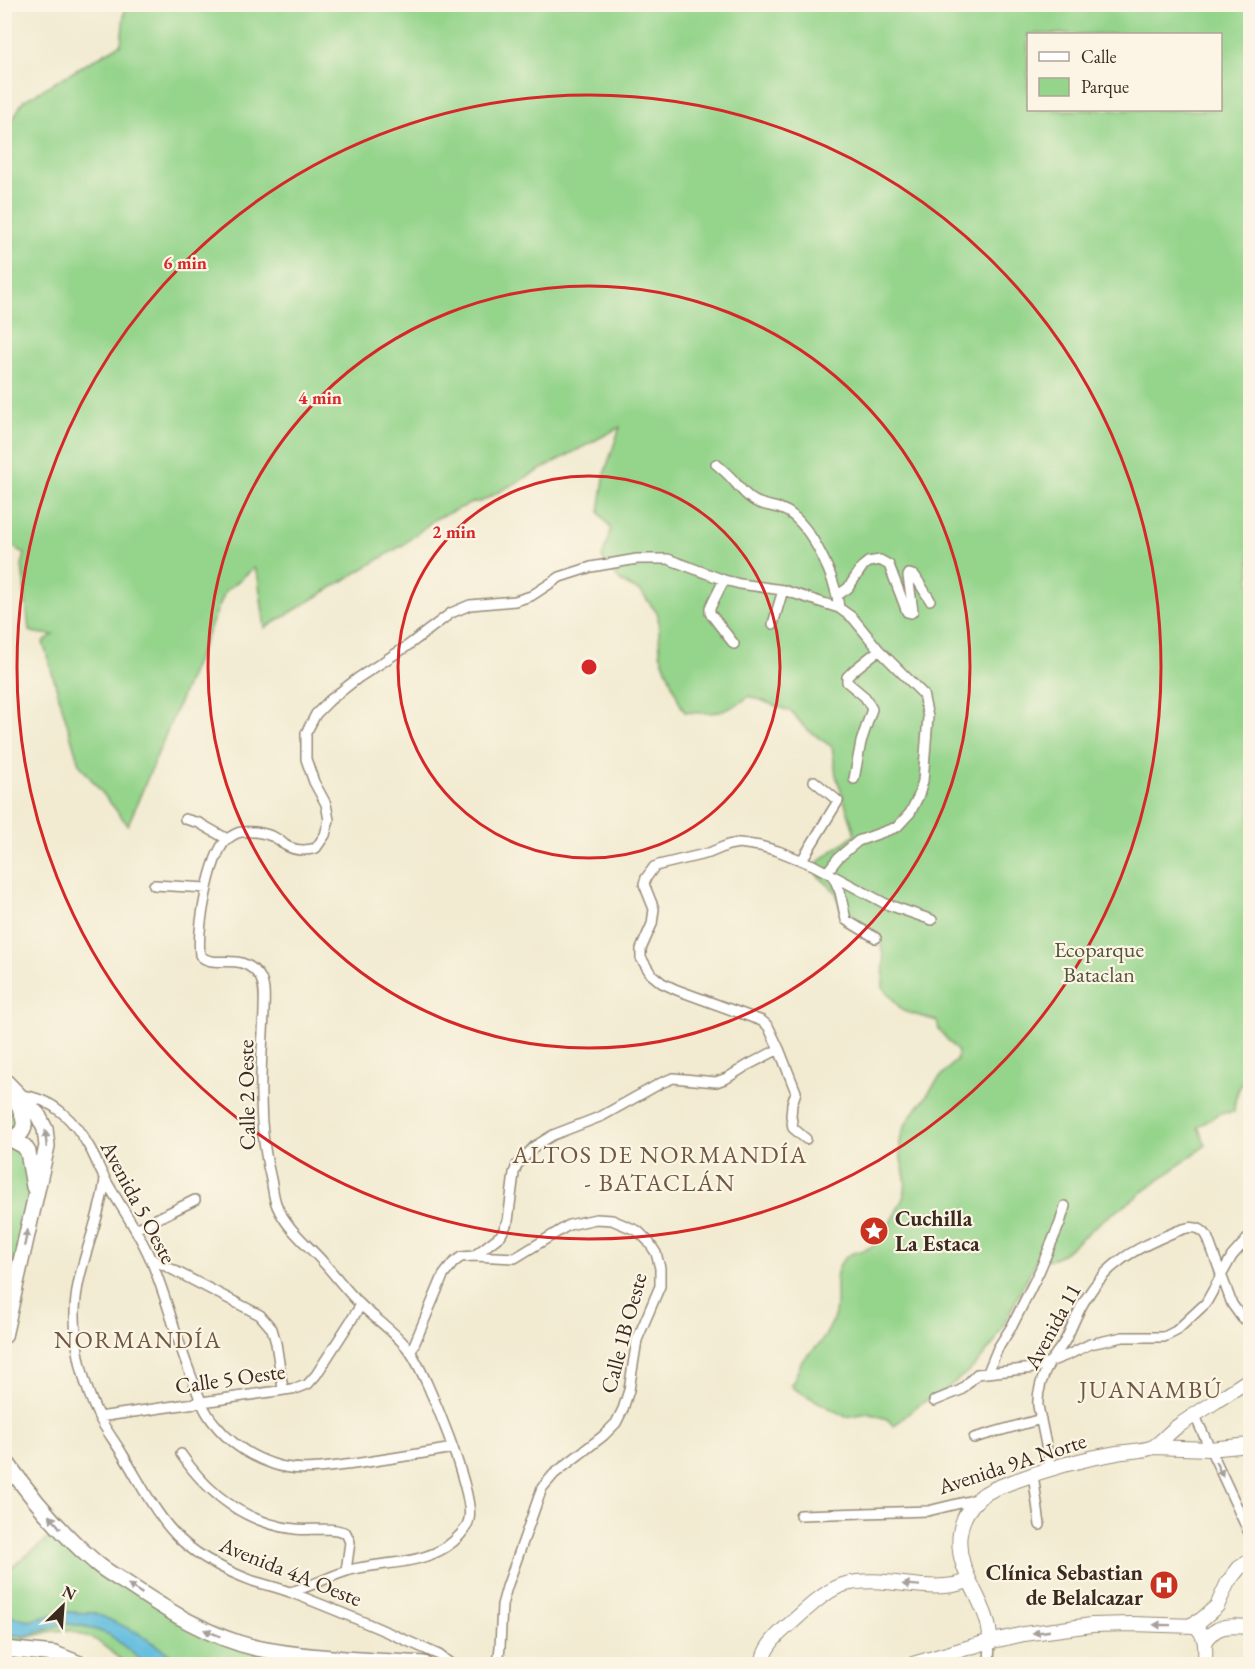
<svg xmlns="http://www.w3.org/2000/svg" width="1255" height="1669" viewBox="0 0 1255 1669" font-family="'EB Garamond',serif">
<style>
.green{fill:#94d48b;stroke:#687f54;stroke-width:1.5;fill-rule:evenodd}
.water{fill:#5fbcde;stroke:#4d737e;stroke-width:1.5}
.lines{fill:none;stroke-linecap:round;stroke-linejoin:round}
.street-casing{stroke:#968a78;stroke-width:12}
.secondary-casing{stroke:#968a78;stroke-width:16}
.primary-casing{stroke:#968a78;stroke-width:18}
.street{stroke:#fff;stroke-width:9}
.secondary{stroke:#fff;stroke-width:14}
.primary{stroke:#fff;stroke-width:15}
.oneway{fill:#a79f9a}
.ring{fill:none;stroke:#d62828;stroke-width:3}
.labels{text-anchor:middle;stroke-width:4.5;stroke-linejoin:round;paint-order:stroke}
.park-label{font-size:22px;fill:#515439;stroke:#fcf5e5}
.street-label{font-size:22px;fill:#3b2a1e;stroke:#fcf5e5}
.poi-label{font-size:22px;font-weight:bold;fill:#3b2a1e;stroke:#fcf5e5;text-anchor:start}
.neighbourhood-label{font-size:24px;letter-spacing:1.5px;fill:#6f5840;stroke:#fcf5e5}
.centre{fill:#d62828;stroke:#fcf5e5;stroke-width:3}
.ring-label{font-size:18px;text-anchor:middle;font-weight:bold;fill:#d62828;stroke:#fcf5e5;stroke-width:4.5;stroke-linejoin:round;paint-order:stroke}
</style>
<rect width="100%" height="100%" fill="#fcf5e5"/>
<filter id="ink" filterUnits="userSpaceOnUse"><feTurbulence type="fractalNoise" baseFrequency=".0167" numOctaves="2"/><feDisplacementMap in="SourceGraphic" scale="12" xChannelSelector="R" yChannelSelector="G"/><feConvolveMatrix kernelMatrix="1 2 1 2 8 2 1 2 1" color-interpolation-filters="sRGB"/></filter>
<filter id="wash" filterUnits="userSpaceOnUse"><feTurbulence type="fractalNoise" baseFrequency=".008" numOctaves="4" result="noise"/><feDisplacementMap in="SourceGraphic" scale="24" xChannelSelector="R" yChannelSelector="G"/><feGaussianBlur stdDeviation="1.35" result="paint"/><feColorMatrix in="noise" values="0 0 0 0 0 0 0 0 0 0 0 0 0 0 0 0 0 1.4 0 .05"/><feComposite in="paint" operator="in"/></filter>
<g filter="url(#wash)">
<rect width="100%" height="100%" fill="#f2ebd2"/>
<!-- green -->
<path class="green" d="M 125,5 L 1250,5 L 1250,1074 C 1239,1083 1234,1098 1234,1112 L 1220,1113 L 1198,1127 L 1206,1145 L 1127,1204 L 1104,1219 L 1064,1253 L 1050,1260 L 1038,1257 L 994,1343 L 976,1365 L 945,1390 L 917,1406 L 894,1426 L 887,1419 L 868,1413 L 846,1417 L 794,1389 L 790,1384 L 793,1382 C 796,1375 799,1368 802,1361 C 807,1354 816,1349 821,1342 C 826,1335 831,1325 834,1317 C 840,1299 830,1276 843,1260 C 850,1251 862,1252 871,1247 C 882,1241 897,1210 903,1198 C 911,1179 898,1163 900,1144 C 901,1126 912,1114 923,1101 C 928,1095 931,1088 936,1082 C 943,1074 950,1067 957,1059 L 958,1052 L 939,1030 L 937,1021 L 903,1011 L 883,988 L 884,960 L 879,935 L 852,915 L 842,914 L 836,892 L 817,875 L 818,862 L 855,834 L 836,775 L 832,747 L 805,728 L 792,712 L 750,696 C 723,715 717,714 685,712 L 680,704 L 660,653 L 658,614 L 641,592 L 620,581 L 602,558 L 611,529 L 599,512 L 605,472 L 620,427 L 480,502 L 474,502 L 435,519 L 403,545 L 265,628 L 258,577 L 254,568 L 225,592 L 128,825 L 79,764 L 43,642 L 53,635 L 36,633 L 29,631 L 22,565 L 25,554 L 5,542 L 5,134 L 23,101 L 121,44 ZM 1028,34 L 1220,34 L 1220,110 L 1028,110 Z
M 4,1090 L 17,1112 L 18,1128 L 4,1135 Z
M 7,1144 L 26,1154 L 29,1196 L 5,1307 L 4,1145 Z
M 57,1532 L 94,1567 L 281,1664 L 184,1664 L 136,1632 L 79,1613 L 64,1612 L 29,1621 L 5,1615 L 4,1573 Z
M 64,1623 C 79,1626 97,1627 110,1635 C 124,1643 134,1656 148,1664 L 127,1664 L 96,1640 L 70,1630 L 52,1631 L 5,1644 L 5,1634 L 26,1636 Z"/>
<!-- water -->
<path class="water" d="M 64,1612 L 95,1613 L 136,1632 L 184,1664 L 148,1664 L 141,1660 L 110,1635 L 88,1627 L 64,1623 L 26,1636 L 5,1634 L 5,1615 L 29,1621 Z"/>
</g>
<g filter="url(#ink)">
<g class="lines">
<!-- street casing -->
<g class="street-casing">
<path id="street" d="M 716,464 C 722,469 728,474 733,480 C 739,487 745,495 753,500 C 763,507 777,505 788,512 C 813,528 836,580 839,608
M 724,580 L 710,608 L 710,613 L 734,644
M 838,595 L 848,588 L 863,566 L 868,562 L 880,560 L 889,565 L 907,612 L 911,613 L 913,611 L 908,576 L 909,574 L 915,576 L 930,600
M 773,624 L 783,590
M 854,779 L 861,742 L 872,709 L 865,697 L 847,682 L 847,677 L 854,670 L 879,650
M 185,819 L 199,823 L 227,839
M 802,860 L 838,801 L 814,781
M 833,876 L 840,892 L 846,920 L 876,938
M 154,885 L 207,888
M 19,1095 C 54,1098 75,1121 91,1150 C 96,1160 100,1170 105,1179 C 120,1206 138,1230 150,1258 C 167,1297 176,1339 192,1378 C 198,1394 203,1410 214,1423 C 229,1442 249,1456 273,1464 C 298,1473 327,1467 354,1464 C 387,1459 420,1454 453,1448
M 806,1139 L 793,1128 L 791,1116 L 792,1104 L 796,1092 L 779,1049 L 768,1026 L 762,1021 L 677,990 L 662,983 L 651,974 L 641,958 L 641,949 L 652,924 L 654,909 L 644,884 L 646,878 L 654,867 L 659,865 L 709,853 L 728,845 L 739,843 L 760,846 L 778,851 L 813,865 L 886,904 L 932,920
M 105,1179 C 100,1224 74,1272 75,1316 C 75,1349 84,1387 99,1417 C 106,1430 115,1442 123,1455 C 141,1484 157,1518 182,1541 C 201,1558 229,1572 253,1581 C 266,1585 280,1588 292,1593 C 342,1612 390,1633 439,1655 L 451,1664
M 136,1229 L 195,1200
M 474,1256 L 501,1235 L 508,1221 L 514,1173 L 517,1165 L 535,1146 L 553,1135 L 602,1116 L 661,1083 L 673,1078 L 716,1082 L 727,1078 L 748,1065 L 779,1049
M 150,1258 L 260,1315 L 272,1329 L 276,1343 L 283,1389
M 411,1352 L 443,1276 L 453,1263 L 461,1257 L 474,1256 L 515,1258 L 569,1225 L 596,1219 L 612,1220 L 638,1231 L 648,1241 L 656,1253 L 660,1268 L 660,1286 L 637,1340 L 629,1390 L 623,1409 L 616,1423 L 603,1436 L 554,1474 L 542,1488 L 507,1587 L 502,1605 L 500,1647 L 498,1664
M 988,1372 L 998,1348 L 1012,1326 L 1039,1272 L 1060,1223 L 1065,1206
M 934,1401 L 961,1390 L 977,1374 L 1034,1368 L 1070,1354 L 1090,1344 L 1123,1337 L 1164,1337 L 1176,1331 L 1206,1303 L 1232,1256 L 1250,1236
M 1195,1416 L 1250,1535
M 99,1417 L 298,1388 L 308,1384 L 316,1375 L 361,1305
M 974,1438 L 1041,1419
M 181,1454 C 208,1494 246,1523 295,1529 C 312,1531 331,1526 346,1533 L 350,1542 L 346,1571
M 1051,1469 L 1038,1406 C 1037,1391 1043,1375 1050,1362 C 1055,1354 1062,1347 1066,1339 C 1073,1325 1078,1310 1087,1297 C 1095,1284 1108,1269 1121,1260 C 1135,1249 1154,1241 1170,1234 C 1184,1228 1198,1222 1207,1236 L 1232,1304 L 1242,1318 L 1250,1322
M 1033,1474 L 1040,1525
M 4,1484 L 16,1476
M 800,1515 L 928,1511 L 977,1499
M 290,1592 C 311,1587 329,1576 350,1570 C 381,1562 418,1565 446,1547 C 455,1541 467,1530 469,1519 C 475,1494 427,1376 411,1353 C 399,1335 378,1321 362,1306 C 348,1293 336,1276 323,1262 C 307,1244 287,1229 277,1206 C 274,1199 273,1191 272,1184 C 265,1156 261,1127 261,1098 C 260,1070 263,1041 264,1012 C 264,1001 266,987 260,977 C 241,949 214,971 200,955 C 197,930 209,859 226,840 C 230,837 237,832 242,832 C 252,831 265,833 274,837 C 278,839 282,842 285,845 C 295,851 306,851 316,848 L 325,835 L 329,820 L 326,804 L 314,782 L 306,759 L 306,733 L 316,714 L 330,700 L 358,678 L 406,647 L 451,613 L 470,605 L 515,601 L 531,596 L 560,577 L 591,567 L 637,559 L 668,559 L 724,580 L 740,584 L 783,590 L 839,608 L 853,618 L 879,650 L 923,694 L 928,717 L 923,781 L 919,795 L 910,813 L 897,827 L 858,841 L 838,858 L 827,872
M 989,1664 L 990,1641"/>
</g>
<!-- secondary casing -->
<g class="secondary-casing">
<path id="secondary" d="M 1153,1447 L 1209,1449 L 1250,1445
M 1191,1625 L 1201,1620 L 1217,1606 L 1228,1582 L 1239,1568 L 1250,1561
M 990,1641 C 991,1603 954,1574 960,1533 C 962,1519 969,1507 979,1498 C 988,1490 1001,1486 1012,1482 C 1046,1469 1081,1459 1117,1453 C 1127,1451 1145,1451 1153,1447 C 1162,1442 1169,1432 1178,1426 C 1202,1410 1226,1395 1250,1379
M 1205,1643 C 1215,1623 1232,1626 1250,1627
M 763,1664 C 762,1649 779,1633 790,1624 C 805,1611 826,1589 846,1584 C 886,1574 929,1596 968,1581
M 913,1664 L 984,1643 L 1024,1634 L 1092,1625 L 1132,1624 L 1195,1626 C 1208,1636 1205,1650 1205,1664"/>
</g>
<!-- primary casing -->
<g class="primary-casing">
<path id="primary" d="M 4,1080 L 38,1115 L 45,1129 L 47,1146 L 4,1336
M 11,1139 L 24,1146 L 28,1152 L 34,1187
M 4,1140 C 33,1136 25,1116 15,1098
M 4,1459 C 30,1496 61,1533 95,1562 C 105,1571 118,1578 129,1585 C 168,1611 209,1637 256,1648 C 311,1659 368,1660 424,1664
M 4,1649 L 55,1654 L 80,1664"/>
</g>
<!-- street -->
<use href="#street" class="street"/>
<!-- secondary -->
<use href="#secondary" class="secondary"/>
<!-- primary -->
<use href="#primary" class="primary"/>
</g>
<!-- one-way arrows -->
<defs><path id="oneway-solid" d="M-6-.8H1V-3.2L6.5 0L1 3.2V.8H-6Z" transform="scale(1.5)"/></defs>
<g class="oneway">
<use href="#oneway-solid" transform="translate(46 1139) rotate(-95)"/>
<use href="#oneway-solid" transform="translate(26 1238) rotate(-78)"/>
<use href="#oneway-solid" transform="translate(1219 1469) rotate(64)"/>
<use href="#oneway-solid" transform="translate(55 1522) rotate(-130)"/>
<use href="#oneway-solid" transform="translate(911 1585) rotate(-176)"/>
<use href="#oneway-solid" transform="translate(135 1589) rotate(-146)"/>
<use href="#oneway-solid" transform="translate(1162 1625) rotate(-179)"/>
<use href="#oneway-solid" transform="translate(1041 1632) rotate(172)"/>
<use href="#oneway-solid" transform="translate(212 1633) rotate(-158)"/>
</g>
</g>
<!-- distance rings -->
<g class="ring">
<circle cx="589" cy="667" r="191"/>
<circle cx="589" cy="667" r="381"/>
<circle cx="589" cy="667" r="572"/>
</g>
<!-- icons -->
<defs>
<g id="sight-disc" transform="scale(1.5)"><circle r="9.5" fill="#c8321e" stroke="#fcf5e5"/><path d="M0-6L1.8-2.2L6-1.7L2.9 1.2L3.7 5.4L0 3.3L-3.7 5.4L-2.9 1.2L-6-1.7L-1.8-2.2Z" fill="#fff"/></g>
<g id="hospital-disc" transform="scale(1.5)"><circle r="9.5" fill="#c8321e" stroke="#fcf5e5"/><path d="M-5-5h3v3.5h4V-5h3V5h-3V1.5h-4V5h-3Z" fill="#fff"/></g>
</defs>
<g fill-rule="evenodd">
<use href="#sight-disc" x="874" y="1231"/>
<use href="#hospital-disc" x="1164" y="1585"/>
</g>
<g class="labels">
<!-- park labels -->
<g class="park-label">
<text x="1099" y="957">Ecoparque<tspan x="1099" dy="25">Bataclan</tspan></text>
</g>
<!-- street labels -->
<g class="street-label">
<text transform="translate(246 1095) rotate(-91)" y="8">Calle 2 Oeste</text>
<text transform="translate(139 1202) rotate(62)" y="8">Avenida 5 Oeste</text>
<text transform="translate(1052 1326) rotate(-61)" y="8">Avenida 11</text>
<text transform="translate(623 1333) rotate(-75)" y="8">Calle 1B Oeste</text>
<text transform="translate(230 1378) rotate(-8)" y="8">Calle 5 Oeste</text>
<text transform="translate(1012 1463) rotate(-18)" y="8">Avenida 9A Norte</text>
<text transform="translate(291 1571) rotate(22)" y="8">Avenida 4A Oeste</text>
</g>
<!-- poi labels -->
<g class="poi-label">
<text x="895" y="1226">Cuchilla<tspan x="895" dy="25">La Estaca</tspan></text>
<text x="1143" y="1580" text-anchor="end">Clínica Sebastian<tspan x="1143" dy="25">de Belalcazar</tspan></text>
</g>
<!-- neighbourhood labels -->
<g class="neighbourhood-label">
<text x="660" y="1163">ALTOS DE NORMANDÍA<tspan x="660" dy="28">- BATACLÁN</tspan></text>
<text x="138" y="1348">NORMANDÍA</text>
<text x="1151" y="1398">JUANAMBÚ</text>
</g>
</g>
<circle cx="589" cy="667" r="9" class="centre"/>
<g class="ring-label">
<text x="185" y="269">6 min</text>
<text x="320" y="404">4 min</text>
<text x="454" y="538">2 min</text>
</g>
<!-- margin -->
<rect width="1255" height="1669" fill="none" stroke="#fcf5e5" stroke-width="24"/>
<!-- legend -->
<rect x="1027" y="33" width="195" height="78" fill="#fcf5e5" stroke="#afa495" stroke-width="1.5"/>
<rect x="1039" y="52" width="30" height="9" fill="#ffffff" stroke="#afa495" stroke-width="1.5"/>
<text x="1081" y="63" font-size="18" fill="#3b2a1e">Calle</text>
<rect x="1039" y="78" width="30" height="18" fill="#94d48b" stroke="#afa495" stroke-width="1.5"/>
<text x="1081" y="93" font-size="18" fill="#3b2a1e">Parque</text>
<!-- north arrow -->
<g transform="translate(63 1606) rotate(25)" stroke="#fcf5e5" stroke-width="4.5" paint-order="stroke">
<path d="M0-4.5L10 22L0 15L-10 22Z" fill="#3b2a1e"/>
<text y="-9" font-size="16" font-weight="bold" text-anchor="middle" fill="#3b2a1e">N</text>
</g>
</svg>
